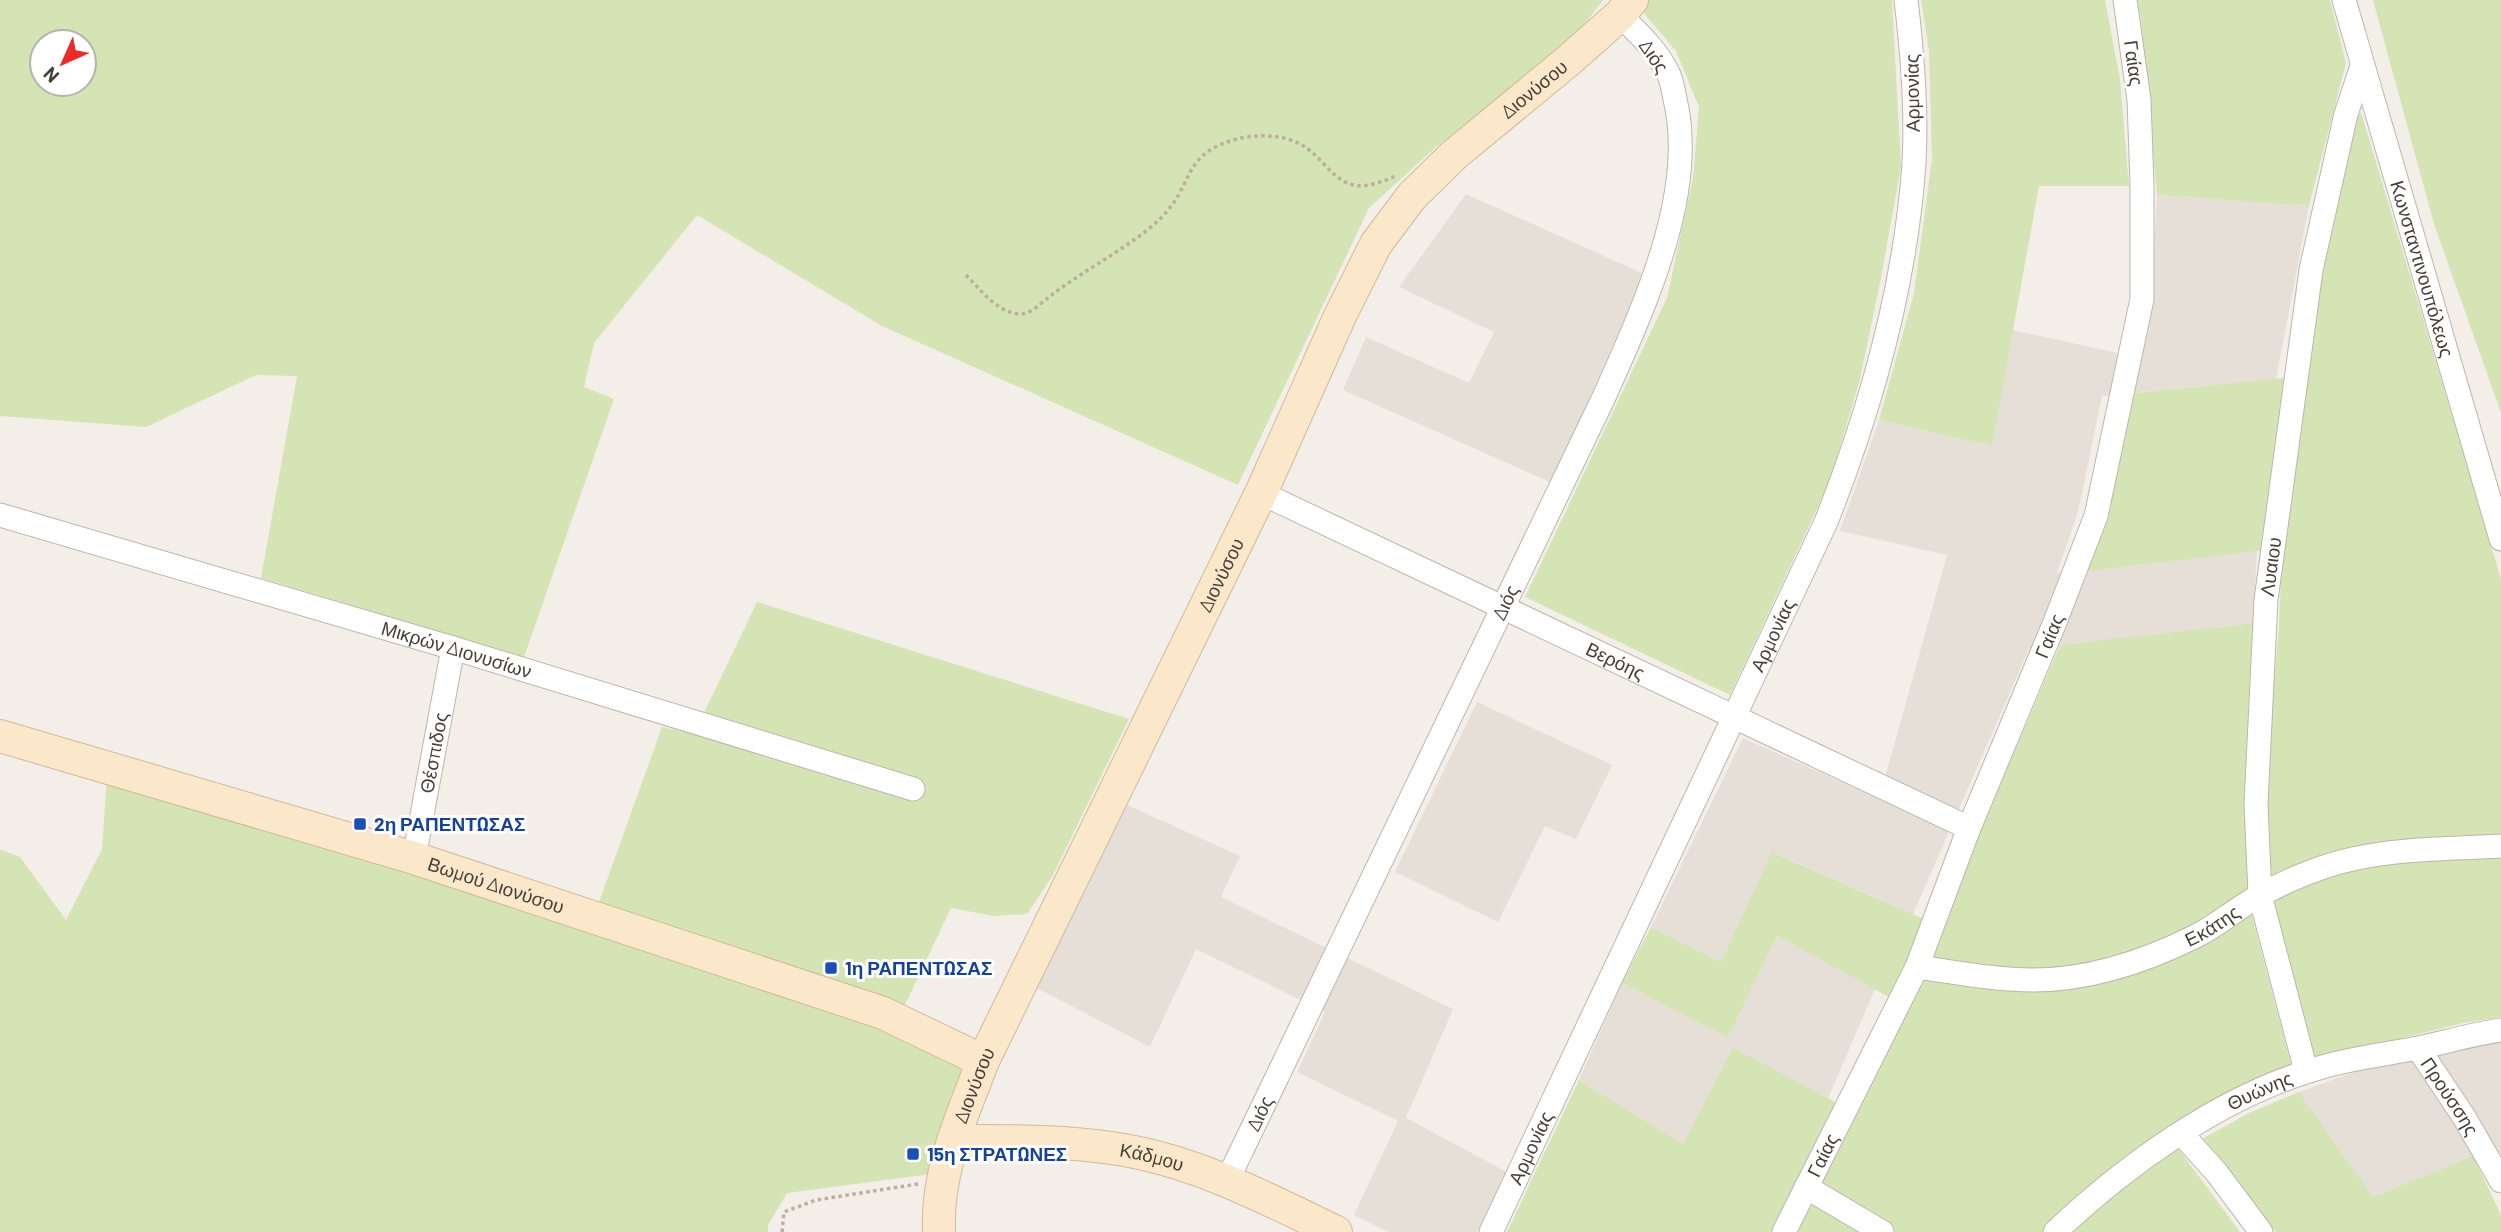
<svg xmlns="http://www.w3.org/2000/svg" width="2501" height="1232" viewBox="0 0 2501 1232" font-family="Barlow,sans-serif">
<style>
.residential{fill:#e6dfd7}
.green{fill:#d5e4b4;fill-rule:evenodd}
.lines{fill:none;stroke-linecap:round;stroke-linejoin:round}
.street-casing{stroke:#beb5ac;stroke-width:25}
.secondary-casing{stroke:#cfba9b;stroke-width:34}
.path{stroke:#beae9e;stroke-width:3.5;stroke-dasharray:3.5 3.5;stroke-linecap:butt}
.street{stroke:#fff;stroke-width:23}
.secondary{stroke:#fbe8cb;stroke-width:32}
.transit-dot{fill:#1a4fb4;stroke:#fff;stroke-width:2.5}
.labels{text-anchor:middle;stroke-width:6;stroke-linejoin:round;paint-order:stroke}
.street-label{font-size:19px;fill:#463e37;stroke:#fff}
.transit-label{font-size:19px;font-weight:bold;fill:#164399;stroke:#fff;text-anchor:start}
</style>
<rect width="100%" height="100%" fill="#f3eee8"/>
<!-- residential -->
<path class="residential" d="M 1466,194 L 1644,274 L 1552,483 L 1343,390 L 1366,337 L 1469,383 L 1494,332 L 1399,287 Z
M 2157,195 L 2309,206 L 2276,379 L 2102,396 L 2078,512 L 2057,573 L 2257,551 L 2253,623 L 2029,649 L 1913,914 L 1773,852 L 1721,962 L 1651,927 L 1743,738 L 1879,799 L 1947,555 L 1840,531 L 1879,420 L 1991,446 L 2012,330 L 2141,358 L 2151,303 Z
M 1477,702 L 1612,765 L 1576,839 L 1545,826 L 1498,922 L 1395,872 Z
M 1125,804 L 1240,856 L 1221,897 L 1453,1009 L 1406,1118 L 1507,1172 L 1477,1232 L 1388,1232 L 1354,1215 L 1398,1121 L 1297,1072 L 1325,1012 L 1196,949 L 1150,1047 L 1037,988 Z
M 1777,936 L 1875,989 L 1828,1098 L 1733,1047 L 1683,1144 L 1579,1080 L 1622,983 L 1728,1036 Z
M 2501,1042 L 2501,1155 L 2496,1147 L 2373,1197 L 2299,1092 L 2357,1071 L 2411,1057 L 2476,1043 Z"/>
<!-- green -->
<path class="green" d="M 0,0 L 1603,0 L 1583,26 L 1518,88 L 1437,146 L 1369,208 L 1238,485 L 882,326 L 697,215 L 594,343 L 584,387 L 614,399 L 524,657 L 261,578 L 297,376 L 256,375 L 146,427 L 0,416 ZM 42,42 L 84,42 L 84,84 L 42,84 Z
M 1643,0 L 1892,0 L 1901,166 L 1881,278 L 1860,379 L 1830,481 L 1730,695 L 1525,597 L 1667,298 L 1693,178 L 1699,107 L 1676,51 L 1638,6 Z
M 1921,0 L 2105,0 L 2120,79 L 2129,186 L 2039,186 L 1992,446 L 1879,420 L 1914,293 L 1932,159 L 1929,51 Z
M 2136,0 L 2330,0 L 2346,63 L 2309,206 L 2157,195 L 2141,19 Z
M 2373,0 L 2501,0 L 2501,413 L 2434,224 Z
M 2361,112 L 2501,579 L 2501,1017 L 2463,1023 L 2315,1060 L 2273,922 L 2263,808 L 2279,625 L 2282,551 L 2257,551 L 2087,571 L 2113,486 L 2135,393 L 2304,376 L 2323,256 L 2355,121 Z
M 757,602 L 1129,719 L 1053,875 L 1027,914 L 994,916 L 951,908 L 904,1007 L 599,902 L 662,727 L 694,734 Z
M 2253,623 L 2247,731 L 2245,838 L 2253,920 L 2292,1068 L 2166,1132 L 2240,1232 L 1507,1232 L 1579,1080 L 1683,1144 L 1733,1047 L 1852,1111 L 1900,1003 L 1777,936 L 1728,1037 L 1622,983 L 1651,927 L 1721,962 L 1772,852 L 1940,926 L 2060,645 Z
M 107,776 L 883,1026 L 968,1073 L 931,1174 L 787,1193 L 768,1225 L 768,1232 L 0,1232 L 0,849 L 20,857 L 66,920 L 102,849 Z
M 2299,1092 L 2373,1197 L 2473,1156 L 2501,1215 L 2501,1232 L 2276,1232 L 2202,1139 L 2249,1113 Z"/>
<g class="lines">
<!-- street casing -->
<g class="street-casing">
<g id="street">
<path id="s1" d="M 2344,0 L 2501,539"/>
<path id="s2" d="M 1261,493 L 1969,828"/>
<path id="s3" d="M 0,515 L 453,648 L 913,789"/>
<path id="s4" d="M 414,858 L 453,648"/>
<path id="s5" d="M 1917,967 C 1955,972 1994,980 2033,980 C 2090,980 2146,961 2196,936 C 2218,925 2237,908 2259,896 C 2285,881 2323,865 2353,859 C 2401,848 2452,849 2501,846"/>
<path id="s6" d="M 2418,1048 L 2464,1117 L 2501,1181"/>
<path id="s7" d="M 2306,1071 L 2260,895 L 2256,804 L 2266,600 L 2311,270 L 2346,114 L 2362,66"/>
<path d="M 2181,1133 L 2217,1173 L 2261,1232"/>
<path id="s8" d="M 1227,1181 L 1604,397 C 1642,311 1698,194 1675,99 C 1673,90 1672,80 1668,73 C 1657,50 1637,32 1620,15"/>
<path d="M 1806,1187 L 1882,1232"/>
<path id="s9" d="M 1491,1232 L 1826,522 C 1870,411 1903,296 1913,176 C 1918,118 1913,58 1906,0"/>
<path id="s10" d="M 1784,1232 L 1917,967 L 1969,828 L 2055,622 L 2096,516 L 2142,299 L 2142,184 L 2139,100 L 2125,0"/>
<path id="s11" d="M 2055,1232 C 2125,1166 2216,1100 2309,1071 C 2345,1059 2381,1055 2418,1048 C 2446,1042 2473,1034 2501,1030"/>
</g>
</g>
<!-- secondary casing -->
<g class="secondary-casing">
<g id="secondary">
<path id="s12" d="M 0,736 L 414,858 L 883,1013 L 983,1061"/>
<path id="s13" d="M 953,1141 C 1008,1141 1063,1140 1118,1149 C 1195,1161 1266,1198 1336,1232"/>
<path id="s14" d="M 939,1232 C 936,1172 962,1116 983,1061 L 1261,493 L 1340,316 L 1376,244 L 1412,196 L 1454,155 L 1568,61 L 1620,15 L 1632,0"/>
</g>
</g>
<!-- path -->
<path class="path" d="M 966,275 C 980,289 999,315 1022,314 C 1032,313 1041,303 1049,297 C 1080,273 1115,255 1146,231 C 1156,223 1165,215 1172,205 C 1187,185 1189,162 1212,149 C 1239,133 1283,130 1308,149 C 1324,161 1334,181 1354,185 C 1367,188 1384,181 1396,176
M 782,1232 L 784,1212 L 816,1200 L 918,1184"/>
<!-- street -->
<use href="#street" class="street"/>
<!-- secondary -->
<use href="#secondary" class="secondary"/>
</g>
<!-- markers -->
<g class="transit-dot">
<rect x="353" y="817" width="14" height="14" rx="3.5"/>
<rect x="824" y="961" width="14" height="14" rx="3.5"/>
<rect x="906" y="1147" width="14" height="14" rx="3.5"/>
</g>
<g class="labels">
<!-- street labels -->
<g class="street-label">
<text transform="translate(1654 56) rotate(55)" y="7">Διός</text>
<text transform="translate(2134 63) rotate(82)" y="7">Γαίας</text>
<text dy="7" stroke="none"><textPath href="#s14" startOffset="1307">Διονύσου</textPath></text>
<text transform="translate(1912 93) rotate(-91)" y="7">Αρμονίας</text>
<text dy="7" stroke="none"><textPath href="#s1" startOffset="280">Κωνσταντινουπόλεως</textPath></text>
<text dy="7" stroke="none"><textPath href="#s7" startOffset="511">Λυαιου</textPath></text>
<text dy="7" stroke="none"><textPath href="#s14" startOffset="719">Διονύσου</textPath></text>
<text dy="7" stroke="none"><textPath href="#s8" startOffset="642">Διός</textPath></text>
<text dy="7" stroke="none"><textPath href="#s9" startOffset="660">Αρμονίας</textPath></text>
<text dy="7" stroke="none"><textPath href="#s10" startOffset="653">Γαίας</textPath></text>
<text dy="7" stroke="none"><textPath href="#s3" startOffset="476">Μικρών Διονυσίων</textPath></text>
<text dy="7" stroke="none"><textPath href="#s2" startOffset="392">Βερόης</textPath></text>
<text dy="7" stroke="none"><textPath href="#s4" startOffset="107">Θέσπιδος</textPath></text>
<text dy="7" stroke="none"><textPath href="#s12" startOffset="518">Βωμού Διονύσου</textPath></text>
<text dy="7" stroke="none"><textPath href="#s5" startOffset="306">Εκάτης</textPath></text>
<text dy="7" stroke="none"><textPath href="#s14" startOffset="152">Διονύσου</textPath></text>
<text dy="7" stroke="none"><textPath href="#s11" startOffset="250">Θυώνης</textPath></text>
<text dy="7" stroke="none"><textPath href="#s6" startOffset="58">Προύσσης</textPath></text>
<text dy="7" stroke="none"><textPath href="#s8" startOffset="75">Διός</textPath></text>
<text dy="7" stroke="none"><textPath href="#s9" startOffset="93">Αρμονίας</textPath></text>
<text dy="7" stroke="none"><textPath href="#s10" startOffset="86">Γαίας</textPath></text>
<text dy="7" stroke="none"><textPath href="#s13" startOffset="200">Κάδμου</textPath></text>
</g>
<!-- transit labels -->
<g class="transit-label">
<text x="374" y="831">2η ΡΑΠΕΝΤΩΣΑΣ</text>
<text x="845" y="975">1η ΡΑΠΕΝΤΩΣΑΣ</text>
<text x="927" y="1161">15η ΣΤΡΑΤΩΝΕΣ</text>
</g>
</g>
<!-- north arrow -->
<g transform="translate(63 63) rotate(225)"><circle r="33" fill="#ffffff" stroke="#b5b2af" stroke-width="2"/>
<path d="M0-5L12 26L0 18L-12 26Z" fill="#ea2b28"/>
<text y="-10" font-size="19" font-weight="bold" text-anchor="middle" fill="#463e37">N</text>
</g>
</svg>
